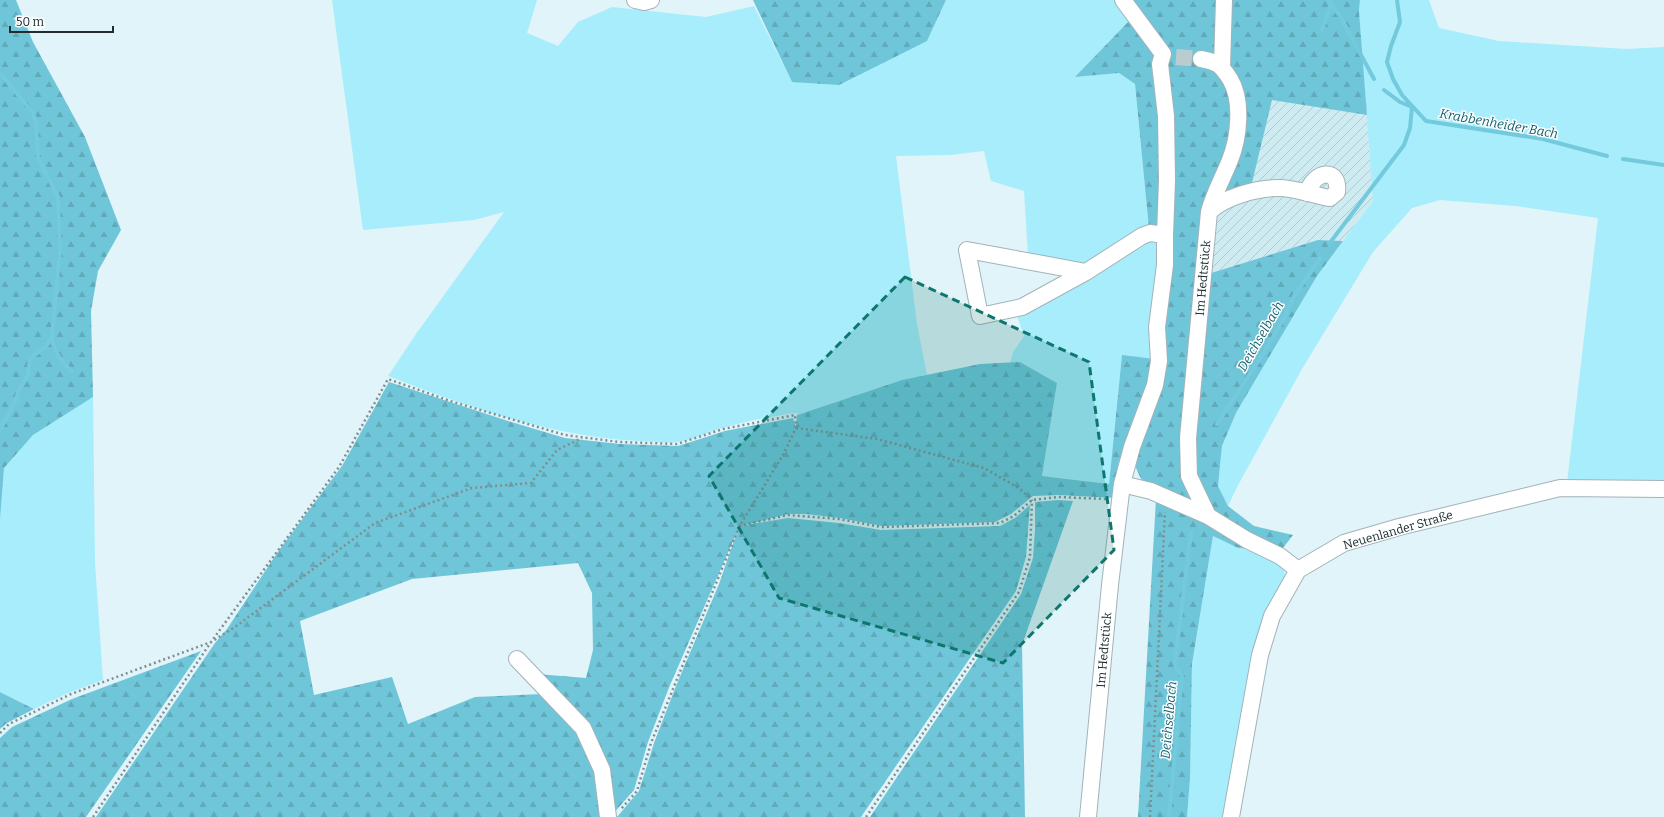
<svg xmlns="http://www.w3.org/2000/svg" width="1664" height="817" viewBox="0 0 1664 817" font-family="Bitter,serif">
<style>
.industrial{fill:url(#industrial-furrows)}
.green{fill:#a7edfc}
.forest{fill:url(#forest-firs)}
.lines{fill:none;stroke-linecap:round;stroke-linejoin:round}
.stream{stroke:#73cadd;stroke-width:4}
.minor-tunnel{stroke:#bbccd0;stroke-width:16;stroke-dasharray:16 8;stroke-linecap:butt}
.minor-casing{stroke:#a1b3b8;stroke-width:18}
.path{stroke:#818e91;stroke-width:2.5;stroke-dasharray:2 3;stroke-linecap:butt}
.minor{stroke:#fff;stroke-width:16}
.marked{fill:#0f766e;fill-opacity:0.2;stroke:#0f766e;stroke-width:3;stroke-dasharray:8 5;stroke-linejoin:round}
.labels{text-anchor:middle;stroke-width:3;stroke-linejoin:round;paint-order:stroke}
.street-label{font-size:12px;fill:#242b2d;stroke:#fafeff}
.water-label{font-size:13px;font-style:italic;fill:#135d6a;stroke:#fafeff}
</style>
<defs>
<pattern id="industrial-furrows" width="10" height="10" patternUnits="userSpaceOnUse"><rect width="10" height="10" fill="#ceebf1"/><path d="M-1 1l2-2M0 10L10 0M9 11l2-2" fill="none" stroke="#b1cacf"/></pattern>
<pattern id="forest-firs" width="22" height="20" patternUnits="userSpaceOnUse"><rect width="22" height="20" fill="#6fc6d9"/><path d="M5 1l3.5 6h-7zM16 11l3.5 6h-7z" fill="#60aabb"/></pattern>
</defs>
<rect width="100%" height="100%" fill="#e1f4f9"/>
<!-- industrial -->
<path class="industrial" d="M 1272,99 L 1367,115 L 1373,201 L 1343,241 L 1318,240 L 1211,273 L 1217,199 L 1251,186 Z"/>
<!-- green -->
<path class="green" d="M 332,0 L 537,0 L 527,33 L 558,46 L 578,22 L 612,7 L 706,17 L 754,6 L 792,82 L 927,41 L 946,0 L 1114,0 L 1129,21 L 1076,77 L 1119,73 L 1135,84 L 1149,229 L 1086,266 L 1028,256 L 1024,191 L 991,181 L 984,151 L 950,155 L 896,156 L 917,324 L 927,375 L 902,380 L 799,414 L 794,413 C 770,417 746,421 722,428 C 707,432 691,441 676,442 C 665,444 651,441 640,441 C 553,437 468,407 388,376 L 416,334 L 504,212 L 474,220 L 363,230 Z
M 1360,0 L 1429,0 L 1439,28 L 1499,41 L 1626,49 L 1664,47 L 1664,483 L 1567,483 L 1598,218 L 1515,206 L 1440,200 L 1412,208 L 1373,252 L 1302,369 L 1237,487 L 1228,506 L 1218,486 L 1222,446 L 1236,413 L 1317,276 L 1373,201 L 1359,11 Z
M 1148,239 L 1157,242 L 1159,253 L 1155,359 L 1122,356 L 1109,484 L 1042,476 L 1057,383 L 1020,362 L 1010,363 L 1013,352 L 1024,336 L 1016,313 Z
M 93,397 L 95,563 L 103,680 L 68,693 L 34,709 L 0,692 L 0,520 L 4,468 L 33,435 Z
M 1213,536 L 1238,548 L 1259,549 L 1282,563 L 1285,574 L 1225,817 L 1187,817 L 1190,779 L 1192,664 Z"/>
<!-- forest -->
<path class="forest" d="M 0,0 L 16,0 L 33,42 L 85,137 L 121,230 L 98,271 L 91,311 L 93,397 L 33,435 L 4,468 L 0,520 Z
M 753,0 L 946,0 L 927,41 L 839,85 L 792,82 Z
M 1126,0 L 1360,0 L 1359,11 L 1367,115 L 1272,100 L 1251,187 L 1217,199 L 1211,273 L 1318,240 L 1343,241 L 1317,276 L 1236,413 L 1222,446 L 1218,486 L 1228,506 L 1254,526 L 1293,535 L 1280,552 L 1182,502 L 1141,479 L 1136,468 L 1134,451 L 1140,433 L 1170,238 L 1149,229 L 1135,84 L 1119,73 L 1075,77 L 1129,21 L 1137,16 Z
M 1122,355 L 1155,359 L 1152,381 L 1141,415 L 1133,432 L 1128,450 L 1119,460 L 1115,498 L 1059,495 L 1033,496 L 1011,514 L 995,522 L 882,526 L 840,518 L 806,514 L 788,514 L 745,525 L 788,518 L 839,523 L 881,530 L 1000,526 L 1015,518 L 1030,505 L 1026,557 L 1016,591 L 861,817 L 617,817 L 639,791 L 654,743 L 676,686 L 719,584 L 737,532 L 670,685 L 648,742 L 634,790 L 612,815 L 607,769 L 592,734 L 585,725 L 537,674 L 586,678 L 593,650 L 592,593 L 578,563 L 412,579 L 300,621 L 314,695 L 392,677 L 408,724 L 475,697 L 542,694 L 579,730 L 599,772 L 605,817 L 96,817 L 215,643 L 227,629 L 277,553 L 342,466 L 389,382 L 508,421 L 565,438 L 620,444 L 678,446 L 725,431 L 793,418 L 796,427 L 797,415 L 902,380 L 980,364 L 1020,362 L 1057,383 L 1042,476 L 1109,484 Z
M 1156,498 L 1259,549 L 1238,548 L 1213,536 L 1192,664 L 1190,779 L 1187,817 L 1138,817 Z
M 1058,500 L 1073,501 L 1022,645 L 1025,817 L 870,817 L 1021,594 L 1033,558 L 1035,529 L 1035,502 Z
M 201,651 L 86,817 L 0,817 L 0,738 L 12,727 L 72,699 Z
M 0,692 L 34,709 L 7,723 L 0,729 Z"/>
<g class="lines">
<!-- stream -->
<path class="stream" d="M 1328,0 L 1340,16 L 1374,79
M 1397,0 L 1400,22 L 1391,46 L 1387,62 L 1393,79 L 1402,95 L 1426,121 L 1543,139 L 1607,156
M 1322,30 L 1331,5
M 0,73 L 33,113 L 36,123 L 38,157 L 58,197 L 60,249 L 52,337 L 47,345 L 30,359 L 28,375 L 18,392 L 16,400 L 0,430
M 1623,159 L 1664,165
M 1329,244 L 1404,145 L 1410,128 L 1412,107 L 1400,102 L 1384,90
M 52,337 C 54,352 61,361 71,371
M 1217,424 L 1265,351 L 1284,318 L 1294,296 L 1320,258
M 1169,817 L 1182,675 L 1176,668 L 1175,662 L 1191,533"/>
<!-- minor-tunnel -->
<path class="minor-tunnel" d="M 1176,57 L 1201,59"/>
<!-- minor casing -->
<g class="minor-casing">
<path id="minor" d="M 635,0 L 644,2 L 651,0
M 1201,59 C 1218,62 1221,65 1230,79 C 1243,100 1239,138 1230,160 C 1223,178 1214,193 1209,212 L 1188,438 L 1189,476 L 1208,516
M 1222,67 L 1224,0
M 1209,212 C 1224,197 1257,188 1278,188 C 1296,188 1312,195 1330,198 L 1337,192 C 1340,167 1314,170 1307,193
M 1086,272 L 967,250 L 980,316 L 1022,307 L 1086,272 L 1142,236 L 1150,233 L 1165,235
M 1122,484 L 1132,447 L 1155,385 L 1159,361 L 1157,327 L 1165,265 L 1165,235 L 1167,180 L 1166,116 L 1160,64 L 1163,54 L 1123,0
M 517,659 L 583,728 L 602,770 L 608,817
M 1088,817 L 1110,585 L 1122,484 L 1151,491 L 1208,516 L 1247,540 L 1280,556 L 1298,570
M 1231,817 L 1260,655 L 1272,616 L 1298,570 L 1344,543 L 1399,527 L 1560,488 L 1664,489"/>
</g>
<!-- path -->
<path class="path" d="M 796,428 L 877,439 L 984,468 L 1019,488 L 1032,500
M 739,526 L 788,515 L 839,519 L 881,527 L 1000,523 L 1014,516 L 1032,500 L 1058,497 L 1106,499
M 0,733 L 9,724 L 71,694 L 211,642 L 235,627 L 375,523 L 472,488 L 531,483 L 557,450 L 582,438
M 93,817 L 211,642 L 339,467 L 388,379 L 450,401 L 565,435 L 619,442 L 677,444 L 723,429 L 795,415 L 796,428 L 783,455 L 739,527 L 651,743 L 637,791 L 621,809
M 866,817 L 1019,592 L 1030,557 L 1032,500
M 1150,817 L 1165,512"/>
<!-- minor -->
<use href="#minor" class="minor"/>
</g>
<!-- marked area -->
<path class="marked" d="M 905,277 L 1089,362 L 1114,550 L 1003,663 L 779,598 L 709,476 Z"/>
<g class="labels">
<!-- street labels -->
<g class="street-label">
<text transform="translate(1203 278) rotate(-85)" y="4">Im Hedtstück</text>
<text transform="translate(1398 530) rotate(-16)" y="4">Neuenlander Straße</text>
<text transform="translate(1104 650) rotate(-85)" y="4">Im Hedtstück</text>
</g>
<!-- water labels -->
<g class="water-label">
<text transform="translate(1499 123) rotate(10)" y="5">Krabbenheider Bach</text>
<text transform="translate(1260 336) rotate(-60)" y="5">Deichselbach</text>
<text transform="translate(1168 720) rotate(-85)" y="5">Deichselbach</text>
</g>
</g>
<!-- scale -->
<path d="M10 26v6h103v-6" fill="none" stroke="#242b2d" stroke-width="2"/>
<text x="16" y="26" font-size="12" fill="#242b2d" stroke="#fafeff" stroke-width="3" paint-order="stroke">50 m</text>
</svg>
